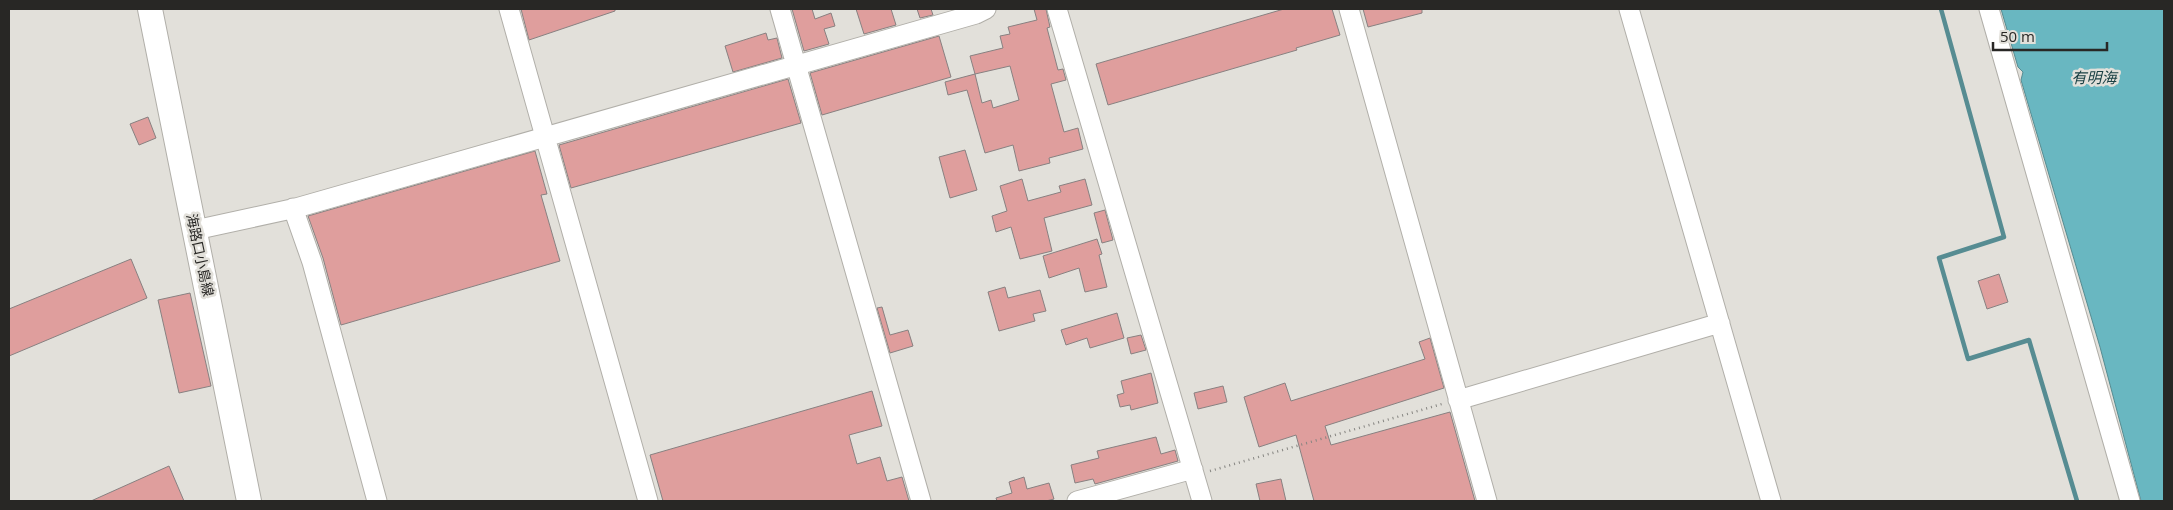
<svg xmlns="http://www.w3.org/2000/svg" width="2173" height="510" viewBox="0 0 2173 510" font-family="'Open Sans','Noto Sans JP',sans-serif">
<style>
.water{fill:#69b7c1;stroke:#568c92}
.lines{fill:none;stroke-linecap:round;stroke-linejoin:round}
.stream{stroke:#568c92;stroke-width:4.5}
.building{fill:#df9e9d;stroke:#888181;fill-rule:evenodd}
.minor-casing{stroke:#b1afa9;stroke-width:21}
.major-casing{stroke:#b1afa9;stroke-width:26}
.path{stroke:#858480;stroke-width:2.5;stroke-dasharray:1 4;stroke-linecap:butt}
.minor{stroke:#fff;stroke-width:19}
.major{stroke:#fff;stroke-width:24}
.labels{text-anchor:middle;stroke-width:5;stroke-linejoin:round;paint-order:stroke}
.street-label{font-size:14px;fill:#282725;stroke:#e2e0da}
.water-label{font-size:15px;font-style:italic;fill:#1a4044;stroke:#e2e0da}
</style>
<rect width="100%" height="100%" fill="#e2e0da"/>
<!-- water -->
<path class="water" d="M 2001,9 L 2164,9 L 2164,501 L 2141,501 L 2100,347 L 2021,80 L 2023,72 L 2018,67 Z"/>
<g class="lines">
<!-- stream -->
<path class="stream" d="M 1941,9 L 2004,237 L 1939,258 L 1968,359 L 2029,340 L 2077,501"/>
</g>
<!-- building -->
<path class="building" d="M 521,9 L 615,9 L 615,11 L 529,40 Z
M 792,9 L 812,9 L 815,19 L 831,13 L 835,26 L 824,29 L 829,44 L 804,51 Z
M 856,9 L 891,9 L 896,25 L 864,34 Z
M 917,9 L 931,9 L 933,15 L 920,18 Z
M 1034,9 L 1046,9 L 1050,27 L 1047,28 L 1058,70 L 1063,69 L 1066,80 L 1051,84 L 1064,132 L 1078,128 L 1083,149 L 1049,158 L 1050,163 L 1019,171 L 1013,145 L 985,153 L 967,90 L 948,95 L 945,82 L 975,74 L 970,56 L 1003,48 L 1000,36 L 1010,34 L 1008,27 L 1037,20 ZM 1010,66 L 1019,100 L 993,108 L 991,100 L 982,103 L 975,74 Z
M 1284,9 L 1332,9 L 1340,35 L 1296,48 L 1297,50 L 1108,105 L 1096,64 Z
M 1363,9 L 1422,9 L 1422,13 L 1368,27 Z
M 766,33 L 768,40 L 777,38 L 782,58 L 733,72 L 725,46 Z
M 939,36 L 951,77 L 822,115 L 810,73 Z
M 788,79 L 801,123 L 571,188 L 559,145 Z
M 148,117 L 156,138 L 139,145 L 130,124 Z
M 965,150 L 977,190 L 950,198 L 939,157 Z
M 535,151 L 547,194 L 541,195 L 560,261 L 341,325 L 323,258 L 308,216 Z
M 1022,179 L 1028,201 L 1061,192 L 1059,186 L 1085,179 L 1092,205 L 1044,218 L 1052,251 L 1020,259 L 1011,227 L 996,232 L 992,216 L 1007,211 L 1000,186 Z
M 1105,210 L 1113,240 L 1102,243 L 1094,213 Z
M 1097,239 L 1102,254 L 1099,255 L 1107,287 L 1085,292 L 1079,268 L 1049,278 L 1043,256 Z
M 131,259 L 147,298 L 9,356 L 9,309 Z
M 1999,274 L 2008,302 L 1987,309 L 1978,281 Z
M 1005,287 L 1008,298 L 1040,290 L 1046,311 L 1033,314 L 1035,321 L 999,331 L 988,292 Z
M 190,293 L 211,386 L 179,393 L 158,300 Z
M 882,307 L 890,335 L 908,330 L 913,346 L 890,353 L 877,308 Z
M 1117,313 L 1124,338 L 1090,348 L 1087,338 L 1066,345 L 1061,330 Z
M 1141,335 L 1146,350 L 1131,354 L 1127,338 Z
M 1430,338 L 1444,388 L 1325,426 L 1331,445 L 1450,412 L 1475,501 L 1314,501 L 1296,435 L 1259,447 L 1244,397 L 1285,383 L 1291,401 L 1425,359 L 1419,342 Z
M 1151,373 L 1158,403 L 1131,410 L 1130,405 L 1120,407 L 1117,395 L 1124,393 L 1121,381 Z
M 1223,386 L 1227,402 L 1198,409 L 1194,393 Z
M 872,391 L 882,426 L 849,435 L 857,464 L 880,457 L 887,481 L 902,477 L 909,501 L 663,501 L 650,455 Z
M 1156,437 L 1161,454 L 1175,450 L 1178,461 L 1095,484 L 1093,479 L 1075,483 L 1071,465 L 1099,458 L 1097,451 Z
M 169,466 L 184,501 L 91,501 Z
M 1024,477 L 1027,489 L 1049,483 L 1054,499 L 1046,501 L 997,501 L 996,498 L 1012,493 L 1009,482 Z
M 1281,479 L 1286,501 L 1260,501 L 1256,484 Z"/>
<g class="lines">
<!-- minor casing -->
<g class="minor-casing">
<path id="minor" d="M 509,9 L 648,501
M 780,9 L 921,501
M 1057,9 L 1202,501
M 1349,9 L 1487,501
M 1629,9 L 1771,501
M 1989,9 L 2130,501
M 293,208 L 312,262 L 377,501
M 195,230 L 296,208 L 976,14 L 986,9
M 1458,400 L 1720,323
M 1077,501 L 1193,469"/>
</g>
<!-- major casing -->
<g class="major-casing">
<path id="major" d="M 150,9 L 249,501"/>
</g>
<!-- path -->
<path class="path" d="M 1210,471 L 1442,404"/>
<!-- minor -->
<use href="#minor" class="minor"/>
<!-- major -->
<use href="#major" class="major"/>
</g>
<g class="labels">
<!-- street labels -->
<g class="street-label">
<text transform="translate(200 255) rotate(78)" y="5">海路口小島線</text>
</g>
<!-- water labels -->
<g class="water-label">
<text x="2094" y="83">有明海</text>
</g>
</g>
<!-- border -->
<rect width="2173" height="510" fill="none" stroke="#282725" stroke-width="20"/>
<!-- scale -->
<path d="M1993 42v8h114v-8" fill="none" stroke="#282725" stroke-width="2.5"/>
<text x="2000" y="42" font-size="15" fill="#282725" stroke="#e2e0da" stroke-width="4" paint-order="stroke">50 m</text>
</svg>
